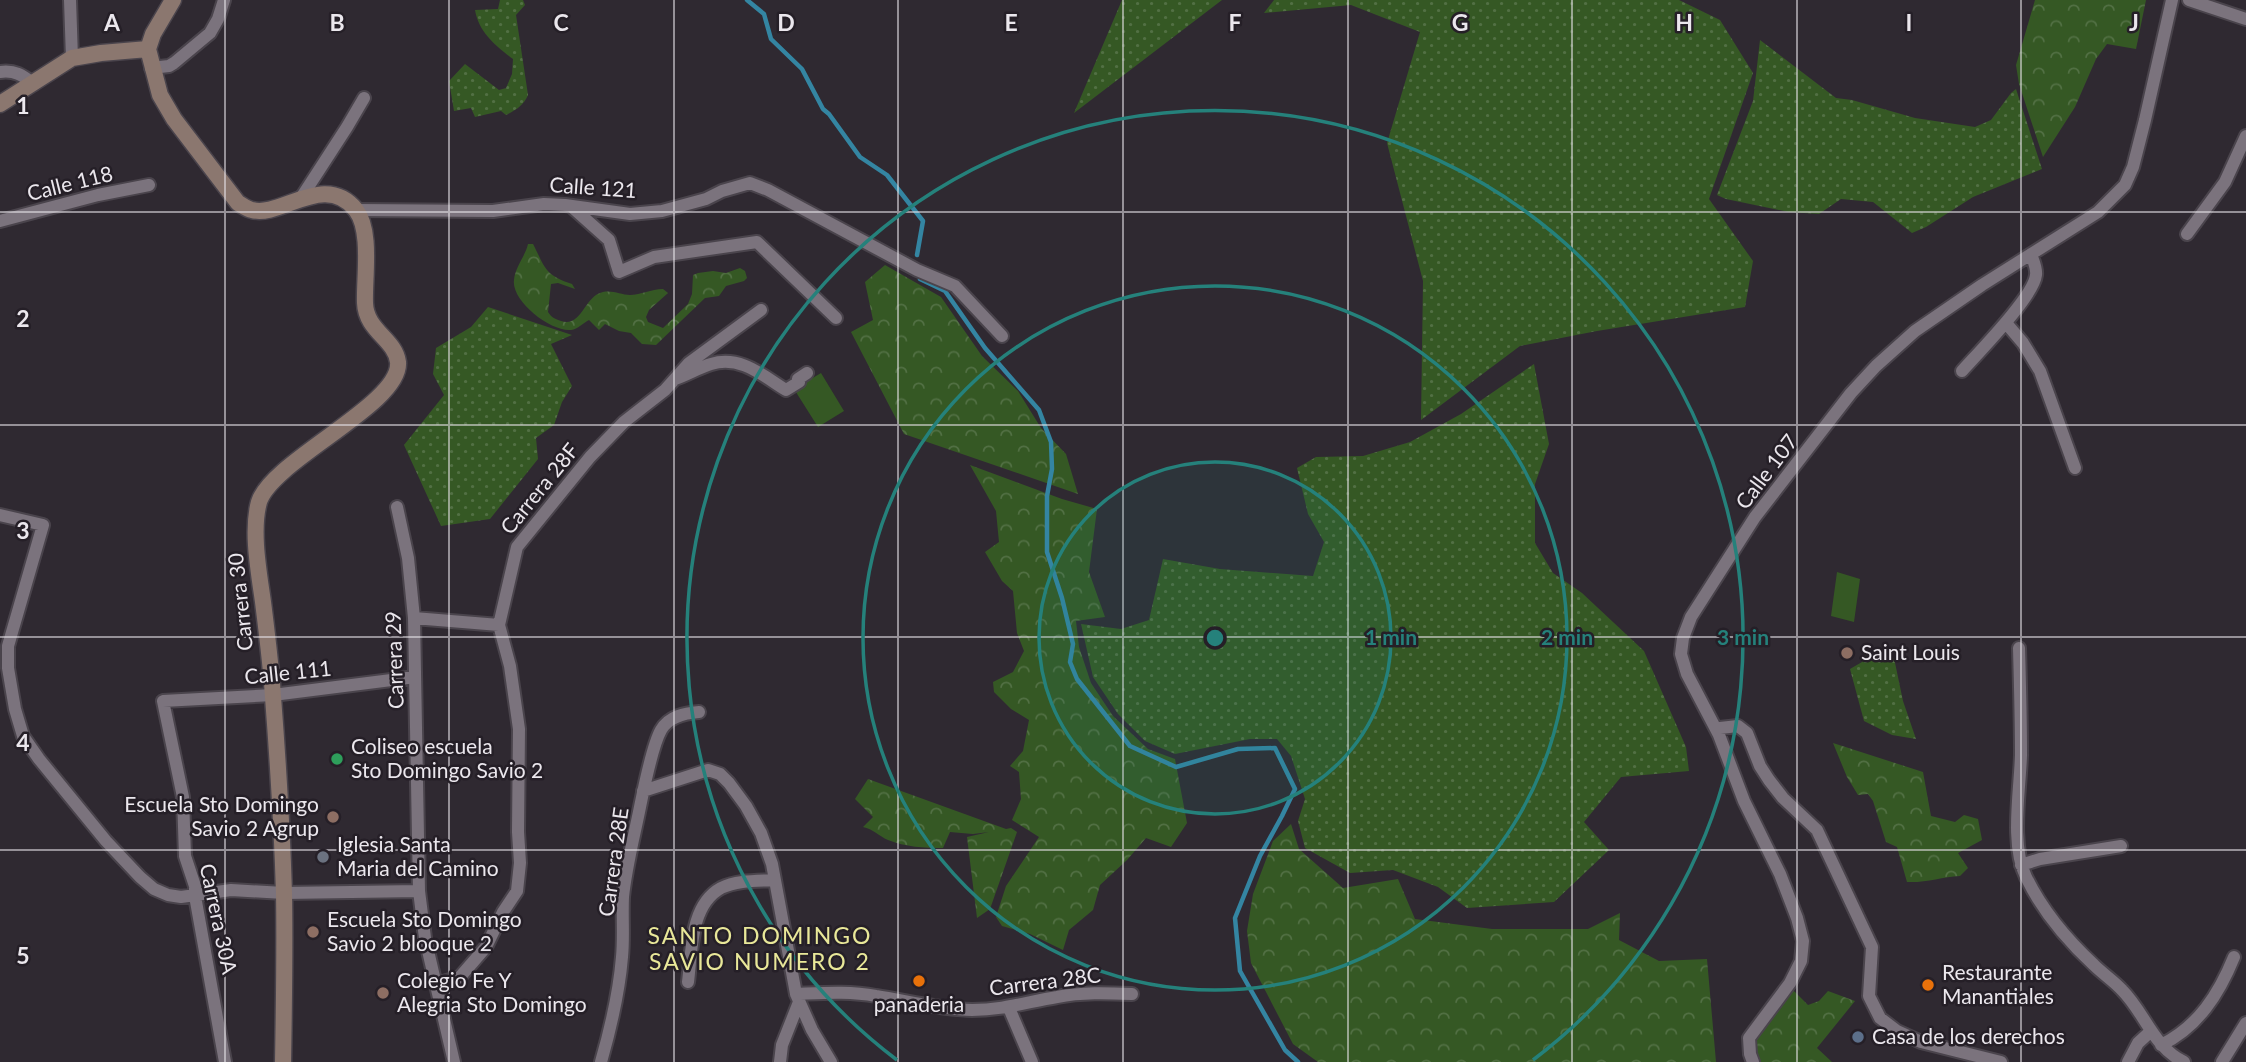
<svg xmlns="http://www.w3.org/2000/svg" width="2246" height="1062" viewBox="0 0 2246 1062" font-family="Lato,sans-serif">
<style>
.grass{fill:url(#grass-dots)}
.forest{fill:url(#forest-crowns)}
.garden{fill:#355824}
.lines{fill:none;stroke-linecap:round;stroke-linejoin:round}
.stream{stroke:#3485a2;stroke-width:4.5}
.street-casing{stroke:#4a444c;stroke-width:16}
.secondary-casing{stroke:#4a444c;stroke-width:19}
.street{stroke:#7b737d;stroke-width:12}
.secondary{stroke:#8b776f;stroke-width:16}
.grid{fill:none;stroke:#ebe7ed;stroke-width:2;stroke-opacity:0.55}
.ring{fill:none;stroke:#25817b;stroke-width:3.5}
.education-dot{fill:#8d6e63;stroke:#251f27;stroke-width:2.5}
.leisure-dot{fill:#2e9e5b;stroke:#251f27;stroke-width:2.5}
.worship-dot{fill:#6b7280;stroke:#251f27;stroke-width:2.5}
.food-dot{fill:#e8710a;stroke:#251f27;stroke-width:2.5}
.service-dot{fill:#5c6f8a;stroke:#251f27;stroke-width:2.5}
.labels{text-anchor:middle;stroke-width:5;stroke-linejoin:round;paint-order:stroke}
.street-label{font-size:21px;fill:#ebe7ed;stroke:#251f27}
.poi-label{font-size:21px;fill:#ebe7ed;stroke:#251f27;text-anchor:start}
.neighbourhood-label{font-size:23px;letter-spacing:2px;fill:#e9e899;stroke:#251f27}
.grid-label{font-size:23px;text-anchor:middle;font-weight:bold;fill:#ebe7ed;stroke:#251f27;stroke-width:5;stroke-linejoin:round;paint-order:stroke}
.centre{fill:#25817b;stroke:#251f27;stroke-width:3.5}
.ring-label{font-size:21px;text-anchor:middle;font-weight:bold;fill:#25817b;stroke:#251f27;stroke-width:5;stroke-linejoin:round;paint-order:stroke}
</style>
<defs>
<pattern id="grass-dots" width="8" height="8" patternUnits="userSpaceOnUse" patternTransform="scale(1.75)"><rect width="8" height="8" fill="#355824"/><path d="M2 2h.1M6 6h.1" fill="none" stroke="#527044" stroke-width="1.8" stroke-linecap="round"/></pattern>
<pattern id="forest-crowns" width="20" height="18" patternUnits="userSpaceOnUse" patternTransform="scale(1.75)"><rect width="20" height="18" fill="#355824"/><path d="M2 6a3 3 0 1 1 6 0M12 15a3 3 0 1 1 6 0" fill="none" stroke="#527044"/></pattern>
</defs>
<rect width="100%" height="100%" fill="#2f2931"/>
<!-- grass -->
<path class="grass" d="M 500,0 L 523,0 L 525,5 L 516,15 L 528,95 C 524,105 516,110 506,115 L 501,111 L 475,117 L 471,108 L 454,111 L 449,81 L 465,64 L 499,90 L 506,88 L 512,74 L 513,59 C 496,46 479,33 475,10 L 498,9 Z
M 1122,0 L 1222,0 L 1074,113 Z
M 1274,0 L 1679,0 L 1720,20 L 1753,73 L 1709,199 L 1753,261 L 1745,307 L 1597,331 L 1520,346 L 1421,420 L 1423,281 L 1387,143 L 1420,32 L 1351,5 L 1264,13 Z
M 1760,40 L 1836,98 L 1852,100 L 1915,118 L 1975,127 L 1991,120 L 2011,93 L 2016,89 L 2042,169 L 1973,197 L 1926,227 L 1912,233 L 1873,202 L 1841,199 L 1819,214 L 1789,212 L 1726,199 L 1717,195 L 1753,101 Z
M 488,307 L 572,335 L 551,344 L 572,386 L 562,402 L 554,425 L 536,438 L 538,459 L 490,519 L 441,526 L 404,445 L 444,395 L 433,374 L 436,348 L 471,327 Z
M 1534,364 L 1549,444 L 1535,484 L 1535,543 L 1553,573 L 1582,593 L 1644,651 L 1686,747 L 1689,771 L 1621,777 L 1584,822 L 1609,850 L 1554,902 L 1467,908 L 1438,887 L 1393,870 L 1350,873 L 1305,848 L 1298,821 L 1305,799 L 1291,756 L 1277,739 L 1250,739 L 1175,754 L 1145,741 L 1118,714 L 1093,677 L 1081,624 L 1121,629 L 1149,620 L 1163,559 L 1220,569 L 1313,576 L 1324,542 L 1308,514 L 1297,468 L 1316,457 L 1363,456 L 1410,442 L 1461,414 Z
M 1864,655 L 1894,658 L 1903,701 L 1916,739 L 1892,735 L 1864,721 L 1850,669 L 1862,662 Z"/>
<!-- forest -->
<path class="forest" d="M 2035,0 L 2146,0 L 2136,49 L 2107,44 L 2096,59 L 2075,107 L 2043,157 L 2019,84 L 2016,65 Z
M 528,244 L 533,244 C 545,267 544,275 572,284 L 575,289 L 558,283 L 551,284 L 548,312 C 552,318 555,319 561,321 C 582,328 584,296 603,292 C 613,290 621,295 630,295 C 641,295 651,289 663,289 L 668,293 L 649,310 L 646,317 L 648,322 L 663,328 L 688,304 L 692,294 L 693,275 L 698,273 L 713,271 L 726,273 L 740,268 L 745,271 L 747,278 L 744,281 L 726,286 L 719,296 L 705,298 L 656,345 L 642,344 L 631,333 L 619,331 L 605,324 L 599,330 L 589,320 C 583,323 578,329 571,330 C 551,332 511,301 514,280 C 515,267 525,257 528,244 Z
M 885,265 L 941,297 L 982,356 L 1018,391 L 1041,428 L 1066,454 L 1078,494 L 904,434 L 851,332 L 873,320 L 865,282 Z
M 970,465 L 1062,499 L 1097,509 L 1089,572 L 1105,617 L 1076,621 L 1079,647 L 1091,683 L 1113,716 L 1148,749 L 1175,759 L 1187,823 L 1171,847 L 1146,838 L 1127,860 L 1100,885 L 1093,910 L 1069,930 L 1063,950 L 1030,934 L 1002,926 L 996,917 L 1006,886 L 1039,837 L 1012,820 L 1021,799 L 1019,772 L 1010,766 L 1023,751 L 1029,720 L 1011,709 L 994,692 L 993,682 L 1013,672 L 1024,651 L 1017,633 L 1013,591 L 1002,581 L 985,552 L 999,542 L 996,511 Z
M 1833,743 L 1923,772 L 1931,816 L 1955,822 L 1964,815 L 1978,819 L 1982,840 L 1958,853 L 1968,868 L 1960,876 C 1942,877 1925,883 1907,882 L 1897,847 L 1886,842 L 1873,801 L 1868,794 L 1858,795 L 1847,777 Z
M 868,779 L 1006,829 L 1011,828 L 1017,832 L 990,909 L 977,918 L 967,837 L 989,832 L 973,834 L 950,832 L 943,848 C 925,848 905,847 888,840 C 879,836 873,829 863,827 L 873,817 L 855,799 Z
M 1291,824 L 1299,849 L 1343,888 L 1398,879 L 1415,919 L 1492,929 L 1588,929 L 1620,913 L 1619,940 L 1659,961 L 1707,959 L 1716,1062 L 1318,1062 L 1293,1044 L 1251,963 L 1247,931 L 1253,894 L 1273,841 Z
M 1791,988 L 1808,1005 L 1819,1001 L 1828,991 L 1855,1001 L 1817,1048 L 1832,1062 L 1760,1062 L 1754,1053 L 1754,1039 Z"/>
<!-- garden -->
<path class="garden" d="M 821,373 L 844,411 L 818,427 L 794,389 Z
M 1837,572 L 1860,579 L 1854,622 L 1831,616 Z"/>
<g class="lines">
<!-- stream -->
<path class="stream" d="M 747,0 L 764,14 L 771,39 L 802,69 L 823,109 L 829,114 L 860,157 L 887,175 L 923,221 L 917,255
M 920,279 L 945,291 L 985,348 L 1039,410 L 1051,442 L 1052,469 L 1047,496 L 1047,552 L 1062,598 L 1073,644 L 1070,662 L 1077,679 L 1130,746 L 1176,767 L 1238,749 L 1275,748 L 1295,789 L 1282,816 L 1260,856 L 1235,918 L 1240,971 L 1285,1050 L 1298,1062"/>
<!-- street casing -->
<g class="street-casing">
<path id="street" d="M 70,0 L 72,58
M 2189,0 L 2246,19
M 151,68 L 169,66 L 174,63 L 210,33 L 218,19 L 224,0
M 0,72 C 15,70 22,75 34,84
M 301,198 L 347,127 L 364,98
M 572,207 L 609,240 L 619,272 L 654,257 L 757,242 L 836,318
M 356,210 L 493,211 L 544,204 L 565,205 L 630,214 L 662,211 L 706,199 L 722,191 L 750,183 L 768,190 L 917,270 L 955,286 L 1002,336
M 0,221 L 98,195 L 149,185
M 2187,234 L 2225,182 L 2246,136
M 2006,323 L 2023,343 L 2040,371 L 2075,468
M 1962,371 C 1978,353 2034,296 2036,275 C 2037,268 2033,260 2031,254
M 675,379 C 687,375 698,368 711,364 C 740,355 762,375 786,390 L 799,382 L 798,379 L 807,373
M 397,507 L 408,558 L 414,618 L 419,891 L 425,938 L 454,1062
M 0,515 L 43,525 L 8,646 L 8,668 L 15,709 L 23,736 L 39,759 L 106,841 L 140,877 L 154,889 L 168,895 L 181,897 L 231,890 L 284,893 L 419,891
M 414,618 L 499,625
M 2019,648 C 2020,684 2021,720 2021,755 C 2020,791 2010,844 2026,877 C 2042,910 2067,940 2094,965 C 2103,974 2114,981 2122,990 C 2145,1013 2153,1047 2184,1062
M 1719,735 L 1720,728 L 1738,726 L 1747,733 L 1760,766 L 1769,780 L 1783,798 L 1817,830 L 1872,947 L 1869,996 L 1880,1018 L 1897,1031 L 1921,1042 L 2001,1062
M 643,791 L 708,770 L 720,774 L 729,783 L 746,806 L 761,833 L 772,864 L 796,994 L 812,1030 L 831,1062
M 2021,865 L 2040,859 L 2121,846
M 688,982 C 692,951 690,905 721,888 C 737,880 758,881 775,880
M 437,984 L 460,977 L 486,947 L 503,912 L 517,891 L 520,863 L 518,832 L 519,729 L 510,666 L 499,625 L 517,547 L 590,457 L 624,422 L 665,390 L 689,363 L 761,310
M 796,994 C 823,993 849,991 876,996 C 908,1001 939,1009 972,1010 C 1003,1010 1027,1002 1057,997 C 1082,992 1107,993 1132,994
M 1009,1008 L 1032,1062
M 2161,1045 C 2198,1027 2219,994 2234,957
M 225,1062 L 195,896 L 195,886 L 185,856 L 183,797 L 163,701 L 273,695 L 415,677
M 601,1062 C 611,1027 619,993 622,957 C 624,937 622,917 623,897 C 626,867 634,837 640,807 C 644,788 652,746 661,730 C 669,716 685,713 699,712
M 780,1062 L 782,1045 L 799,1002
M 1753,1062 L 1750,1054 L 1749,1038 L 1790,983 L 1801,961 L 1803,941 L 1797,918 L 1780,874 L 1744,801 L 1719,735 L 1687,674 L 1681,654 L 1683,638 L 1691,617 L 1755,517 L 1851,393 L 1876,366 L 1915,331 L 1982,285 L 2098,212 L 2125,185 L 2133,167 L 2145,120 L 2172,0
M 2128,1062 L 2138,1043 L 2151,1031
M 2222,1062 L 2246,1023"/>
</g>
<!-- secondary casing -->
<g class="secondary-casing">
<path id="secondary" d="M 148,49 L 160,95 L 174,119 L 238,203 C 242,205 247,209 252,210 C 281,218 325,171 356,210 C 372,231 364,278 365,303 C 366,331 395,339 398,362 C 402,404 272,460 259,502 C 251,531 259,573 263,602 C 267,634 271,665 273,697 C 278,762 282,828 284,893 C 285,949 284,1006 283,1062
M 148,49 L 153,34 L 173,0
M 0,104 L 72,58 L 101,53 L 148,49"/>
</g>
<!-- street -->
<use href="#street" class="street"/>
<!-- secondary -->
<use href="#secondary" class="secondary"/>
</g>
<!-- grid -->
<path class="grid" d="M 225,0 L 225,1062M 449,0 L 449,1062M 674,0 L 674,1062M 898,0 L 898,1062M 1123,0 L 1123,1062M 1348,0 L 1348,1062M 1572,0 L 1572,1062M 1797,0 L 1797,1062M 2021,0 L 2021,1062M 0,212 L 2246,212M 0,425 L 2246,425M 0,637 L 2246,637M 0,850 L 2246,850"/>
<!-- distance rings -->
<circle cx="1215" cy="638" r="176" fill="#25817b" fill-opacity=".12"/>
<g class="ring">
<circle cx="1215" cy="638" r="176"/>
<circle cx="1215" cy="638" r="352"/>
<path d="M897 1060A528 528 0 1 1 1533 1060"/>
</g>
<!-- markers -->
<g class="education-dot">
<circle cx="1847" cy="653" r="7"/>
<circle cx="333" cy="817" r="7"/>
<circle cx="313" cy="932" r="7"/>
<circle cx="383" cy="993" r="7"/>
</g>
<circle class="leisure-dot" cx="337" cy="759" r="7"/>
<circle class="worship-dot" cx="323" cy="857" r="7"/>
<g class="food-dot">
<circle cx="919" cy="981" r="7"/>
<circle cx="1928" cy="985" r="7"/>
</g>
<circle class="service-dot" cx="1858" cy="1037" r="7"/>
<g class="labels">
<!-- street labels -->
<g class="street-label">
<text transform="translate(70 184) rotate(-14)" y="7">Calle 118</text>
<text transform="translate(593 188) rotate(4)" y="7">Calle 121</text>
<text transform="translate(1767 472) rotate(-53)" y="7">Calle 107</text>
<text transform="translate(540 489) rotate(-51)" y="7">Carrera 28F</text>
<text transform="translate(241 602) rotate(-96)" y="7">Carrera 30</text>
<text transform="translate(395 660) rotate(-92)" y="7">Carrera 29</text>
<text transform="translate(288 673) rotate(-6)" y="7">Calle 111</text>
<text transform="translate(614 862) rotate(-82)" y="7">Carrera 28E</text>
<text transform="translate(218 919) rotate(78)" y="7">Carrera 30A</text>
<text transform="translate(1045 982) rotate(-7)" y="7">Carrera 28C</text>
</g>
<!-- poi labels -->
<g class="poi-label">
<text x="1861" y="660">Saint Louis</text>
<text x="351" y="754">Coliseo escuela<tspan x="351" dy="24">Sto Domingo Savio 2</tspan></text>
<text x="319" y="812" text-anchor="end">Escuela Sto Domingo<tspan x="319" dy="24">Savio 2 Agrup</tspan></text>
<text x="337" y="852">Iglesia Santa<tspan x="337" dy="24">Maria del Camino</tspan></text>
<text x="327" y="927">Escuela Sto Domingo<tspan x="327" dy="24">Savio 2 blooque 2</tspan></text>
<text x="1942" y="980">Restaurante<tspan x="1942" dy="24">Manantiales</tspan></text>
<text x="397" y="988">Colegio Fe Y<tspan x="397" dy="24">Alegria Sto Domingo</tspan></text>
<text x="919" y="1012" text-anchor="middle">panaderia</text>
<text x="1872" y="1044">Casa de los derechos</text>
</g>
<!-- neighbourhood labels -->
<g class="neighbourhood-label">
<text x="760" y="944">SANTO DOMINGO<tspan x="760" dy="26">SAVIO NUMERO 2</tspan></text>
</g>
</g>
<g class="grid-label">
<text x="112" y="31">A</text>
<text x="337" y="31">B</text>
<text x="561" y="31">C</text>
<text x="786" y="31">D</text>
<text x="1011" y="31">E</text>
<text x="1235" y="31">F</text>
<text x="1460" y="31">G</text>
<text x="1684" y="31">H</text>
<text x="1909" y="31">I</text>
<text x="2134" y="31">J</text>
<text x="23" y="114">1</text>
<text x="23" y="327">2</text>
<text x="23" y="539">3</text>
<text x="23" y="751">4</text>
<text x="23" y="964">5</text>
</g>
<circle cx="1215" cy="638" r="10" class="centre"/>
<g class="ring-label">
<text x="1391" y="645">1 min</text>
<text x="1567" y="645">2 min</text>
<text x="1743" y="645">3 min</text>
</g>
</svg>
